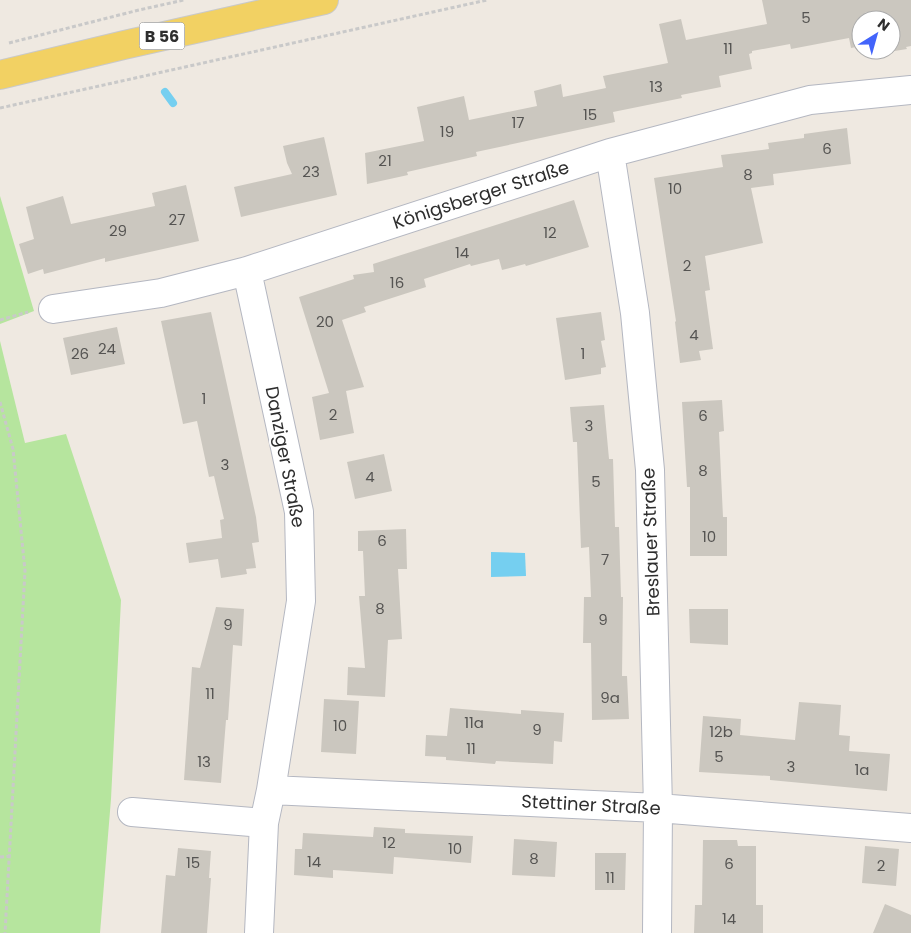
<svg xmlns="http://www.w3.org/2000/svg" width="911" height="933" viewBox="0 0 911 933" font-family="Poppins,sans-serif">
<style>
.green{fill:#b6e59e}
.water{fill:#75cff0}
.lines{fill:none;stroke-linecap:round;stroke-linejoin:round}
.stream{stroke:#75cff0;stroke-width:8}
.building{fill:#cbc7bf}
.minor-casing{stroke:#b4b7c1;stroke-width:30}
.primary-casing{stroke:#c9c9c9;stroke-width:30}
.path{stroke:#c9c9c9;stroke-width:3;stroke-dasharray:4 2.5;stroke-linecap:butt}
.minor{stroke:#fff;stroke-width:28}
.primary{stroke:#f2d163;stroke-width:28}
.labels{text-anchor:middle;stroke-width:4;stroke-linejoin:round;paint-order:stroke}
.number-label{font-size:15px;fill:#555452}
.shield{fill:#fff;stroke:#6d6d6d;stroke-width:1}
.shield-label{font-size:16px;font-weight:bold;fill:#2e2e2e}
.street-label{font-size:18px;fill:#2e2e2e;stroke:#fff}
</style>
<rect width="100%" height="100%" fill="#efe9e1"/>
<!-- green -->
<path class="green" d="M 0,196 L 34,311 L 0,324 Z
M 0,341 L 25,443 L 66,434 L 121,600 L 111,799 L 100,933 L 0,933 Z"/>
<!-- water -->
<path class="water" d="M 491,552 L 525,553 L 526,576 L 491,577 Z"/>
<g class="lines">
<!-- stream -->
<path class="stream" d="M 165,92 L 173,103"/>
</g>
<!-- building -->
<path class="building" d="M 762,0 L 911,0 L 911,46 L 906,47 L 907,49 L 876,54 L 876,53 L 870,54 L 870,50 L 891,50 L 891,20 L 861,20 L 861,46 L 851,48 L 849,38 L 791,49 L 790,44 L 752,51 L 752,53 L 749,54 L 752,69 L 719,76 L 721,87 L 681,95 L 682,98 L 613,112 L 615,122 L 476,152 L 477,156 L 407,172 L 408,175 L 367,184 L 365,153 L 424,141 L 417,107 L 464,96 L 469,120 L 537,106 L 534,91 L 561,84 L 563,97 L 606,88 L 603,76 L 668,63 L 659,24 L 681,19 L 686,40 L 767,24 Z
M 847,128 L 851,164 L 773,174 L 774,185 L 751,188 L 763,243 L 705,256 L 710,290 L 705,291 L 713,349 L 699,351 L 701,360 L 680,363 L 675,322 L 676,321 L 654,178 L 723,167 L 721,155 L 769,149 L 768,143 L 804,138 L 804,134 Z
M 324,137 L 337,195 L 241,217 L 234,187 L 292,174 L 287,163 L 283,146 Z
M 186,185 L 199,241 L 105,262 L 105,258 L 44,274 L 43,269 L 28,274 L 19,244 L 34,239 L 26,207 L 63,196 L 71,224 L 155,206 L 152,193 Z
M 574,200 L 589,247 L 526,266 L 525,264 L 502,270 L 499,259 L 471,266 L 470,264 L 424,279 L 426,287 L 364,307 L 366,312 L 342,320 L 364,387 L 346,391 L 354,433 L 320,440 L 312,397 L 329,393 L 299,297 L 354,279 L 353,275 L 374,272 L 373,264 Z
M 211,312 L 256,517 L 259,542 L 252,543 L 256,568 L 246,569 L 247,574 L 221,578 L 218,559 L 189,563 L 186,543 L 222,538 L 220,520 L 224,519 L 214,476 L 209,477 L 197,421 L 183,424 L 161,321 Z
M 601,312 L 605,340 L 601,341 L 606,367 L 601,368 L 601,374 L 565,380 L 556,318 Z
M 117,327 L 125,364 L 71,375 L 63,338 Z
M 722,400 L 724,431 L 719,432 L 723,517 L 727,517 L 727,556 L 690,556 L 690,487 L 687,487 L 682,402 Z
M 604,405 L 609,459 L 613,459 L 615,527 L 619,527 L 621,597 L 623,597 L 622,676 L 627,676 L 629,719 L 592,720 L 591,643 L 583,643 L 584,597 L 591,597 L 589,547 L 581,548 L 577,442 L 573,442 L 570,407 Z
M 384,454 L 392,491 L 355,499 L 347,462 Z
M 406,529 L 407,569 L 398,569 L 402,639 L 388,640 L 385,697 L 347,695 L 348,667 L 365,668 L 359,596 L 365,596 L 363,551 L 358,551 L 358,531 Z
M 216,607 L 244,609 L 242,646 L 233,645 L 228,720 L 226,720 L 221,783 L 184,780 L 192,667 L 200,668 Z
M 689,609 L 728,609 L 728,645 L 690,643 Z
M 324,699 L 359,701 L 356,754 L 321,752 Z
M 799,702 L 841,705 L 839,735 L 850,736 L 849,751 L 890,754 L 887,791 L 770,780 L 770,776 L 699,772 L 703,716 L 741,719 L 740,735 L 795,740 Z
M 450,708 L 521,714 L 521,710 L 564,713 L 562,742 L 554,741 L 553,764 L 496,761 L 495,764 L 446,760 L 446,757 L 425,756 L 426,735 L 447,736 Z
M 374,827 L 405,829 L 405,833 L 473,836 L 471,863 L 394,857 L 393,874 L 333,870 L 333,878 L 294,875 L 295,849 L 302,849 L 303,833 L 373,837 Z
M 514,839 L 557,842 L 555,877 L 512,875 Z
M 703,840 L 737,840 L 738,846 L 756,846 L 756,905 L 763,905 L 763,933 L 694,933 L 695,905 L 702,905 Z
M 865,846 L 899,849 L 896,886 L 862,883 Z
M 178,848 L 211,851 L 209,878 L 211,878 L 207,933 L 161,933 L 166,875 L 175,876 Z
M 595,853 L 626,853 L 625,890 L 595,890 Z
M 885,904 L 911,915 L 911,933 L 873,933 Z"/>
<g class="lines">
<!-- minor casing -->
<g class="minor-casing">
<path id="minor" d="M 610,153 L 635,313 L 650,470 L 658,808 L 657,933
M 247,271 L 299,512 L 301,601 L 271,790 L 264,823 L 259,933
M 53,309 L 161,293 L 247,271 L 610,153 L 810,100 L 911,90
M 271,790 L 658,808 L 911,828
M 132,812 L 264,823"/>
</g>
<!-- primary casing -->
<g class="primary-casing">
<path id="primary" d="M 0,75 L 124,45 L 324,0"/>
</g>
<!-- path -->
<path class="path" d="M 9,43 L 139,10 L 184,0
M 0,108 L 487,0
M 0,320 L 28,312
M 0,402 L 13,449 L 25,571 L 5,933
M 0,857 L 11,856"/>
<!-- minor -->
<use href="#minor" class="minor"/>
<!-- primary -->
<use href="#primary" class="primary"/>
</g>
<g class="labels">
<!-- number labels -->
<g class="number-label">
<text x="806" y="23">5</text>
<text x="728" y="54">11</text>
<text x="656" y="92">13</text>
<text x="590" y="120">15</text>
<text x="518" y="128">17</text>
<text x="447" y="137">19</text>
<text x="827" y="154">6</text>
<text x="385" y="166">21</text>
<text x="311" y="177">23</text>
<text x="748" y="180">8</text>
<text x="675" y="194">10</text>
<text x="177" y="225">27</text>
<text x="118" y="236">29</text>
<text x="550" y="238">12</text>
<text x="462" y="258">14</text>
<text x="687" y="271">2</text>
<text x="397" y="288">16</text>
<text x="325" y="327">20</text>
<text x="694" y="340">4</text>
<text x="107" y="354">24</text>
<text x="80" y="359">26</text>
<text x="583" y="359">1</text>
<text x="204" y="404">1</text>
<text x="333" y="420">2</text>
<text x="703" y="421">6</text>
<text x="589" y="431">3</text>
<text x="225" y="470">3</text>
<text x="703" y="476">8</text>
<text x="370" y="482">4</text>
<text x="596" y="487">5</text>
<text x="709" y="542">10</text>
<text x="382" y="546">6</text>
<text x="605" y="565">7</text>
<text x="380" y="614">8</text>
<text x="603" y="625">9</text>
<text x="228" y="630">9</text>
<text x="210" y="699">11</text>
<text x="610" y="703">9a</text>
<text x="474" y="728">11a</text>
<text x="340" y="731">10</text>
<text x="537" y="735">9</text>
<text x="721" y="737">12b</text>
<text x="471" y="754">11</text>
<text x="719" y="762">5</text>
<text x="204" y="767">13</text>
<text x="791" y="772">3</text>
<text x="862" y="775">1a</text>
<text x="389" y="848">12</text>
<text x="455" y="854">10</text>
<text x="534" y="864">8</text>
<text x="314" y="867">14</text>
<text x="193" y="868">15</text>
<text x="729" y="869">6</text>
<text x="881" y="871">2</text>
<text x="610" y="883">11</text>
<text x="729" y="924">14</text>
</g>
<!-- shield labels -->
<rect class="shield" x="139.5" y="22.5" width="45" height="27" rx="4"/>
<g class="shield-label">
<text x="162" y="42">B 56</text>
</g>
<!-- street labels -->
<g class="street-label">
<text transform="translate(481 195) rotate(-18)" y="6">Königsberger Straße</text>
<text transform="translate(285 457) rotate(79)" y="6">Danziger Straße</text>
<text transform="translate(651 542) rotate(-92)" y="6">Breslauer Straße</text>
<text transform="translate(591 805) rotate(3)" y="6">Stettiner Straße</text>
</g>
</g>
<!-- north arrow -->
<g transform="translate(876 35) rotate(37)"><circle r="24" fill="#ffffff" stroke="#ababab"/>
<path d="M0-4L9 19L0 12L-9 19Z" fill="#4264fb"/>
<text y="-8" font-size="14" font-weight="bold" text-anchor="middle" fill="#2e2e2e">N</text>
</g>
</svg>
